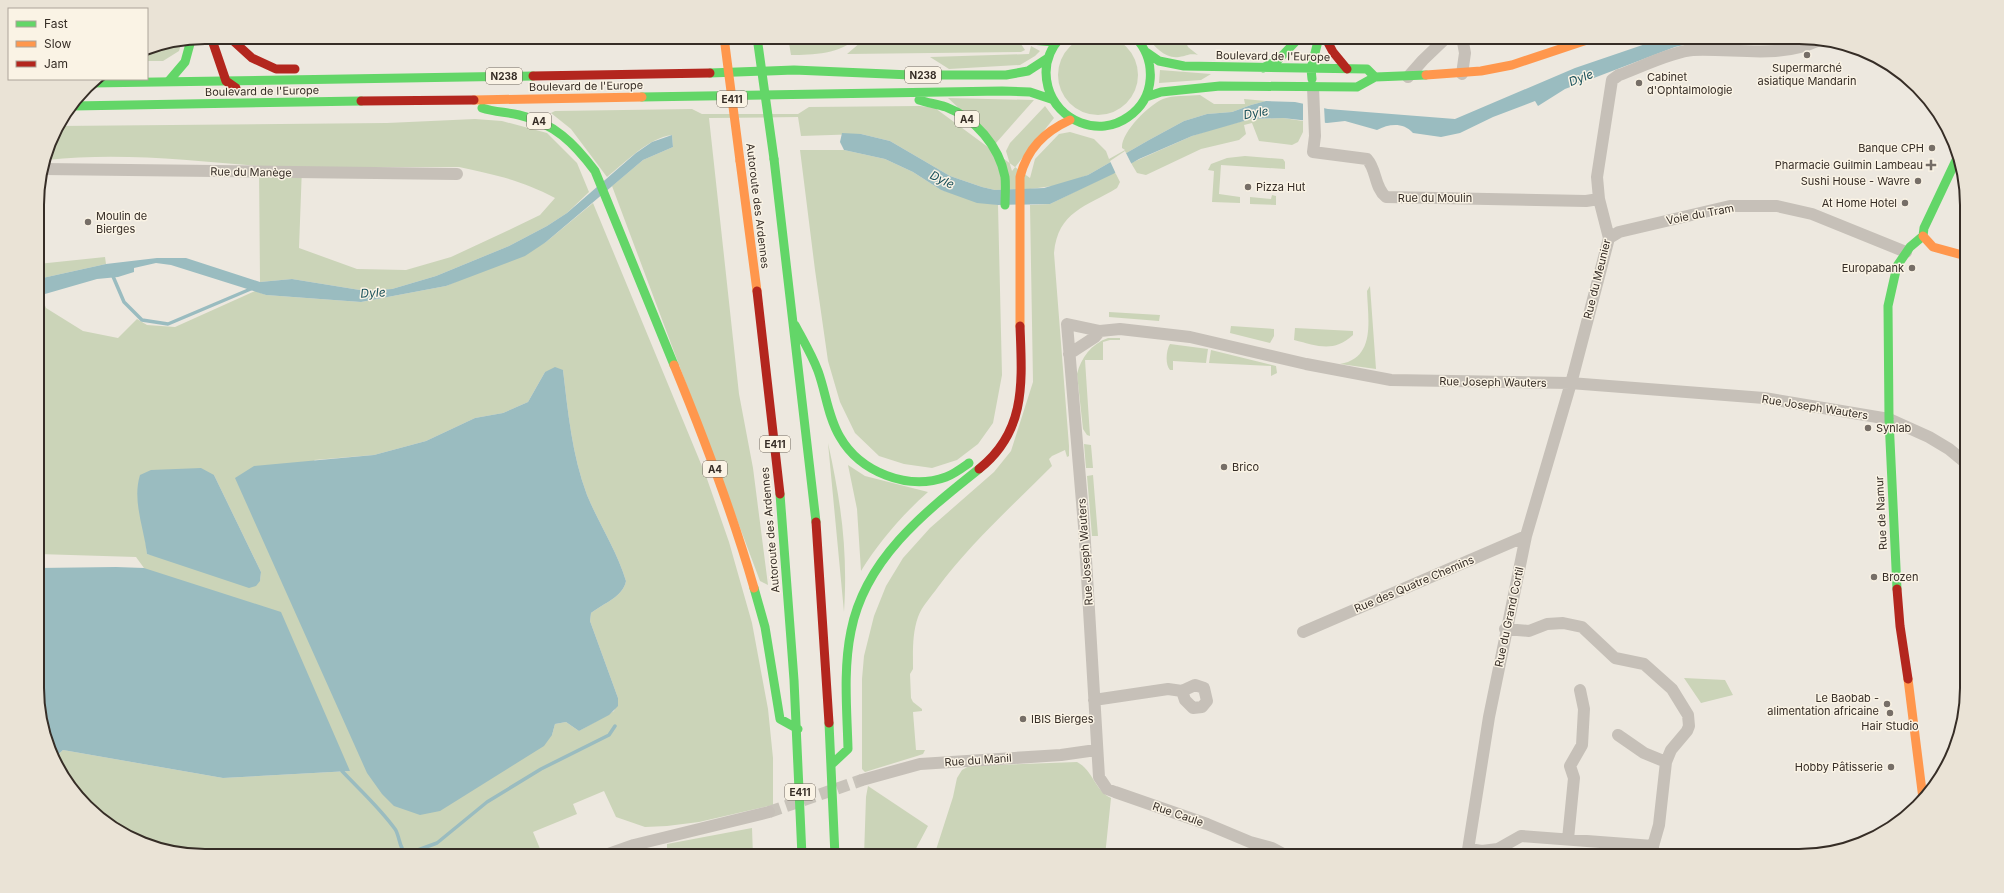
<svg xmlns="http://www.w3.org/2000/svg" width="2004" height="893" viewBox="0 0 2004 893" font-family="Inter,sans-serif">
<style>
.green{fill:#cbd4b8;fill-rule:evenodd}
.water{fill:#9abcc0}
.pier{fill:#ede8df}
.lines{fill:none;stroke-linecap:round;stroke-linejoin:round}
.stream{stroke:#9abcc0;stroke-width:3.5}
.street-tunnel{stroke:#c8c3ba;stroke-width:12;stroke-dasharray:12 6;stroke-linecap:butt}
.street{stroke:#c6c0b8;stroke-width:12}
.fast{stroke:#63d668;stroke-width:9}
.slow{stroke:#ff974d;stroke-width:9}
.jam{stroke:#b3261e;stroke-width:9}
.fast-bridge{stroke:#63d668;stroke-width:9}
.slow-bridge{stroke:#ff974d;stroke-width:9}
.poi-dot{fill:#766e67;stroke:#faf3e5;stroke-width:1.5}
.labels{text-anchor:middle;stroke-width:3;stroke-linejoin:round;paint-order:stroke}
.shield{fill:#faf3e5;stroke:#71685f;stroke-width:1}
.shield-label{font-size:10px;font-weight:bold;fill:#362d26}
.street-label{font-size:11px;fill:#362d26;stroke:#faf3e5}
.poi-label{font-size:11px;fill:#362d26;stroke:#faf3e5;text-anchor:start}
.water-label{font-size:12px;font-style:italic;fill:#19505a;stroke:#faf3e5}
.rim{fill:none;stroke:#362d26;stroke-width:2}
</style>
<rect width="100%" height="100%" fill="#ede8df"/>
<!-- green -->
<path class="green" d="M1058 75a40 40 0 1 1 80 0a40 40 0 1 1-80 0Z
M 481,37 L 683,37 L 684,42 Z
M 788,37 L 857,37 C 842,54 812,55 791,55 Z
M 864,37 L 988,37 L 1021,44 L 1025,50 L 1021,52 L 847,54 L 861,42 Z
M 1147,37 L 1166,39 L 1169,44 L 1172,43 L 1173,38 L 1184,38 L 1188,47 L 1198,55 C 1188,53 1188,56 1179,57 C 1165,59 1155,47 1147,37 Z
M 182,41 L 179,51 L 163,61 L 147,61 L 147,49 Z
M 1031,46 L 1040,51 L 1035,56 L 1020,65 L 949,69 L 930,57 L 1029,54 Z
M 1160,70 L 1211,74 L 1201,80 L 1159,83 Z
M 1200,95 L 1214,104 L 1245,104 L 1244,99 L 1266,101 L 1251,105 L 1232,112 L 1207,114 L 1184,121 L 1149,140 L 1088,175 L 1060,185 L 1030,189 L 995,190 L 982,187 L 950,176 L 890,141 L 861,134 L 801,136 L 798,117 L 709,118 L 739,394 L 753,468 L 768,585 L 760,581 L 612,186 L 643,160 L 673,147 L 672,135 C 648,138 626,162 607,177 L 571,129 L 551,113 L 555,111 L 692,109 L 702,114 L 798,114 L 809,107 L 920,106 L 935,108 L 1030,178 L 1035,159 L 1059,134 L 1070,132 L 1094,139 L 1106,151 L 1109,159 L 1125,150 L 1122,148 C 1121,132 1149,105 1163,99 C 1173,95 1189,96 1200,95 Z
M 948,98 L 1034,100 L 996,143 Z
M 1045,106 L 1054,118 L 1012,171 L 1006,151 L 1010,143 Z
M 1283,118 L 1303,121 L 1303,132 L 1298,142 L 1292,145 L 1259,141 L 1252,123 L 1244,125 L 1246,134 L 1239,140 L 1201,149 L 1146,175 L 1137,173 L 1131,163 L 1192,136 L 1213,129 L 1251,119 Z
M 475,119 L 502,121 L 547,133 L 577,163 L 589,192 L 567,213 L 547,226 L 509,246 L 436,276 L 392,289 L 366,291 L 292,279 L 260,282 L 259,166 C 189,160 117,152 47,160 L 54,130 L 58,126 L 387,123 ZM 459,167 C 496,175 521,180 555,198 L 540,215 L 509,230 L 451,257 L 406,270 L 357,269 L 299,248 L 302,167 Z
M 800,150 L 844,150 L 885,159 L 913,172 L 941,190 L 998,205 L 1002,375 L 993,423 L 978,444 L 957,460 L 932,468 L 904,464 L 879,456 L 855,433 L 840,402 L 828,361 L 815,270 Z
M 1245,156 L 1283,159 L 1285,162 L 1285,169 L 1221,165 L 1219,194 L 1240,197 L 1240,203 L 1212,202 L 1214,171 L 1208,170 L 1211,164 L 1227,158 Z
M 1115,172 L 1120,182 L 1117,188 C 1086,207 1058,211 1054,253 L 1069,446 L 1069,456 L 1067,457 L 1065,450 L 1052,456 L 1049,459 L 1052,466 C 1013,505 971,543 938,587 C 931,597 922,606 918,617 C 912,634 913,652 913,669 L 910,674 L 911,698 L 913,702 L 922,709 L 922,711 L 913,712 L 916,750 L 925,750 L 923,754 L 917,756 L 865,772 L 862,769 L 862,679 L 864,656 L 874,616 L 886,586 L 903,558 L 930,528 L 994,472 L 1011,451 L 1033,382 L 1030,205 L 1050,204 Z
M 1272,195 L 1276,196 L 1276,205 L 1250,204 L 1250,197 L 1271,199 Z
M 593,203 L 706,476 L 729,542 L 752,623 L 768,709 L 773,758 L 773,805 L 699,822 L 667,826 L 645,827 L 616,817 L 604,791 L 573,804 L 577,814 L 533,832 L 543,856 L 205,856 L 141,843 L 103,821 L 72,790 L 53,759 L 63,750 L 223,778 L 350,771 L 144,568 L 136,557 L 38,554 L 38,296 L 41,295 L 46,308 L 83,331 L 118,338 L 137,319 L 147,325 L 175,327 L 255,291 L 266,295 L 361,302 L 446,286 L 546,242 ZM 563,370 C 568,412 572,455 587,495 C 599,524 617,551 626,581 C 623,597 604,603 591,613 L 590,621 L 618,698 L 614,711 L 579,731 L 566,722 L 555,724 L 552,735 L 314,460 L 374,455 L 426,441 L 475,418 L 503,413 L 528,402 L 545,372 ZM 214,475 L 261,572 L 260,581 L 147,554 L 145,534 Z
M 105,257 L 106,264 L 38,279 L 38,264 Z
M 1370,286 L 1376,369 L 1340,364 C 1376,358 1368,320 1367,291 Z
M 1109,312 L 1160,315 L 1159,321 L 1109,317 Z
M 1231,326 L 1274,329 L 1274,336 L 1270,343 L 1230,333 Z
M 1295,328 L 1353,331 L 1353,335 C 1333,353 1318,346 1294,340 Z
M 1108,338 L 1120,338 L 1120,340 L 1110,340 L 1103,342 L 1103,360 L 1085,360 L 1090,436 L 1087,435 L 1083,429 L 1077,374 C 1081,358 1091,344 1108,338 Z
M 1170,344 L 1208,349 L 1206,363 L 1173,361 L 1173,370 L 1170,370 C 1165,365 1166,350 1170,344 Z
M 1211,350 L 1276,366 L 1277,373 L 1271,376 L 1271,366 L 1209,363 Z
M 828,443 C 841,502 848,551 844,612 Z
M 1084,444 L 1091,445 L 1093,468 L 1086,468 Z
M 848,465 L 865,476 L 928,492 C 902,515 879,542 861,571 L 857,509 Z
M 1093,475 L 1098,536 L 1092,536 L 1087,476 Z
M 1684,678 L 1725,680 L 1733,695 L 1701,703 Z
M 1077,762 C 1093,770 1095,791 1111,798 L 1105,856 L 934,856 L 953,797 L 957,778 L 962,770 L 969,766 Z
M 868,786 L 928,826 L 912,856 L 864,856 L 866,797 Z
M 752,828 L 753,856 L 667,856 L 667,844 Z"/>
<!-- water -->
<path class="water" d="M 1666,37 L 1716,37 L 1675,47 L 1565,89 L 1538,106 L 1535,101 L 1493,117 L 1460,133 L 1441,137 L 1413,133 C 1403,122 1389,124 1377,130 L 1345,121 L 1327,123 L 1283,118 L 1251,119 L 1192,136 L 1139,159 L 1113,174 L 1050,204 L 998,205 L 977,203 L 941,190 L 913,172 L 885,159 L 844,150 L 840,142 L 842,133 L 861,134 L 890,141 L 950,176 L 982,187 L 995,190 L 1044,188 L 1088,175 L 1149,140 L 1184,121 L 1207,114 L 1232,112 L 1251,105 L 1266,101 L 1295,102 L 1328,109 L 1455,119 L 1575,68 Z
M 672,135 L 673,147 L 643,160 L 546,242 L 525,256 L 446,286 L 361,302 L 266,295 L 171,265 L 156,263 L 134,268 L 134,272 L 118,277 L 97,279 L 38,296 L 38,279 L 106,264 L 157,258 L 186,258 L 260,282 L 292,279 L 366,291 L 392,289 L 436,276 L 509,246 L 547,226 L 567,213 L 636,153 L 652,142 Z
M 555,367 L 563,370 C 568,412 572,455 587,495 C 599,524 617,551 626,581 C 623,597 604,603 591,613 L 590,621 L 618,698 L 618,706 L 609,715 L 579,731 L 566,722 L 555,724 L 552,735 L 544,746 L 440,811 L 420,815 L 394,806 L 382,794 L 367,773 L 235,478 L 254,466 L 374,455 L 426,441 L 475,418 L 503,413 L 528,402 L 545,372 Z
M 201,468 L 214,475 L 261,572 L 260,581 L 256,586 L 249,588 L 147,554 C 144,528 132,501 140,475 L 151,470 Z
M 116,567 L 144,568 L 281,612 L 350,771 L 223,778 L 63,750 L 53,759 L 50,752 L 38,710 L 38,568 Z"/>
<!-- pier -->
<path class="pier" d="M 1303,102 L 1324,106 L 1325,125 L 1303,123 Z
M 1125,151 L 1132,165 L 1116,174 L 1110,161 Z"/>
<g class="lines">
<!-- stream -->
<path class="stream" d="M 112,274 L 124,302 L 142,320 L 168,324 L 253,288
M 342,771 C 360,790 380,808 395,829 C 400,836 399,850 407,854 L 437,843 L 487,802 L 541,769 L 609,735 L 615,726"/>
<!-- street-tunnel -->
<path class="street-tunnel" d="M 769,812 L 862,780"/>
<!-- street -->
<path class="street" d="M 1462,74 L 1465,53 L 1462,37
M 1408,77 L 1423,60 L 1447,37
M 1313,87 L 1315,136 L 1313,152 L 1367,159 C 1377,170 1374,187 1386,197 L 1586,201 L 1599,199
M 44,169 L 457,174
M 1609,238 L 1619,232 L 1730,206 L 1777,206 L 1812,214 L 1906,252
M 1069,354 L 1095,337 L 1100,331
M 1505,629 L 1529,631 L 1547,624 L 1563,623 L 1582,627 L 1615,658 L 1644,664 L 1672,689 L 1688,715 L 1689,726 L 1687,731 L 1671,750 L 1666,762 L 1659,825 L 1653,846 L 1653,856
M 1303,632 L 1526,536
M 1094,700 L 1168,689 L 1182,691 L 1195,685 L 1204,688 L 1207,701 L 1202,707 L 1193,708 L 1185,700 L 1182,691
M 1618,735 L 1644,753 L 1666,762
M 862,780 L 920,764 L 1061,755 L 1096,750
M 1568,839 L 1574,778 L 1570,766 L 1582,745 L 1584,709 L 1580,690
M 1469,849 L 1482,851 L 1498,849 L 1521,836 L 1653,846
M 603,856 L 634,845 L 769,812
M 1287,856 L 1272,848 L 1250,842 L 1207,824 L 1115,792 L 1107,789 L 1099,777 L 1084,526 L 1067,324 L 1100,331 L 1120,329 L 1190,337 L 1306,364 L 1391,380 L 1570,383 L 1764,398 L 1889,419 L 1929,437 L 1949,449 L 1966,463
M 1467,856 L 1489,717 L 1526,536 L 1573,376 L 1609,238 L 1599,199 L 1597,177 L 1612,80 L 1619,75 C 1639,68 1673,51 1693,50 C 1734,48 1778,59 1817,41"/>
<!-- fast -->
<path class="fast" d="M 1018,37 L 1030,40 L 1056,42
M 1061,37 C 1047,52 1043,68 1048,87 C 1057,121 1099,138 1128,117 C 1156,98 1157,60 1135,37
M 1146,52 L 1159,61 L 1184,66 L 1367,69 L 1375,77
M 1263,68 L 1278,60 L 1300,37
M 710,73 L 794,70 L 911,75 L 1006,75 L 1028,71 L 1048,58
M 1312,79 L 1311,69 L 1319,37
M 168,82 L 185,62 L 191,40
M 91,83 L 533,76
M 642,97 L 1002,91 L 1030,92 L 1051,99
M 1146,97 L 1161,92 L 1220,86 L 1357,87 L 1375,77 L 1426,75
M 919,100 C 928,103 937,104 946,107 C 975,118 999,146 1005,177 C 1006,186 1005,196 1005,205
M 73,106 L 361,101
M 482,108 C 494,112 506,112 519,115 C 554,123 574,143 595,171 L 674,365
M 774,159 L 816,522
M 1923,236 L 1924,228 L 1958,156
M 795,325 C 803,340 812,355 818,371 C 826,393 828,417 840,437 C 860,472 908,491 946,477 C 954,474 962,468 969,463
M 780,494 L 794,680 L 802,856
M 754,588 L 765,627 L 780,719 L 798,729
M 1897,589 L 1889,419 L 1888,306 L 1897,266 L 1910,247 L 1923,236
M 829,723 L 835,856
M 832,764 L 848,749 C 847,710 843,670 851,631 C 865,559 925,512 979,469"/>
<!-- slow -->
<path class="slow" d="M 1426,75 L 1481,71 L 1512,65 L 1596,37
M 474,100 L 642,97
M 740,161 L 757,291
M 1923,236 L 1933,247 L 1966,256
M 1020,326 L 1020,177 C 1027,149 1044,132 1070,120
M 674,365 C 704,438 732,511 754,588
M 1908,679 L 1923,799"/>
<!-- jam -->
<path class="jam" d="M 211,37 L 226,81 L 236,88
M 229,37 L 252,58 L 276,69 L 295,69
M 1325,37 L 1333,52 L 1347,69
M 533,76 L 710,73
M 361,101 L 474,100
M 757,291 L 780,494
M 979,469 C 1027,431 1022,381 1020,326
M 816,522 L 829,723
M 1897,589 L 1900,626 L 1908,679"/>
<!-- fast-bridge -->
<path class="fast-bridge" d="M 757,37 L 774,159"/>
<!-- slow-bridge -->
<path class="slow-bridge" d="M 724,37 L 740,161"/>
</g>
<!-- markers -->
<g class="poi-dot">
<circle cx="1807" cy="55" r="4"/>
<circle cx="1639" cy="83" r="4"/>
<circle cx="1932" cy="148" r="4"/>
<path d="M1929 159h4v4h4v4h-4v4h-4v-4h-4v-4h4z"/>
<circle cx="1918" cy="181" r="4"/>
<circle cx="1248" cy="187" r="4"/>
<circle cx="1905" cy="203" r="4"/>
<circle cx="88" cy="222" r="4"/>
<circle cx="1912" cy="268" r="4"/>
<circle cx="1868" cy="428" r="4"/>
<circle cx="1224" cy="467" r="4"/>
<circle cx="1874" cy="577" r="4"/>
<circle cx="1887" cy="704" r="4"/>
<circle cx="1890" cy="713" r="4"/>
<circle cx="1023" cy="719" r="4"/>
<circle cx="1891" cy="767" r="4"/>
</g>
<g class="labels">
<!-- shield labels -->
<g class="shield">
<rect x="905" y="67" width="36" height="16" rx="3"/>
<rect x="486" y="68" width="36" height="16" rx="3"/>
<rect x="717" y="91" width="30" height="16" rx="3"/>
<rect x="955" y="111" width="24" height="16" rx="3"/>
<rect x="527" y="113" width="24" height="16" rx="3"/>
<rect x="760" y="436" width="30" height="16" rx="3"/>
<rect x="703" y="461" width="24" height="16" rx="3"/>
<rect x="785" y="784" width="30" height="16" rx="3"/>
</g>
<g class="shield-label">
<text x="923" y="79">N238</text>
<text x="504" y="80">N238</text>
<text x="732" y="103">E411</text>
<text x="967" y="123">A4</text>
<text x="539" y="125">A4</text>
<text x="775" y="448">E411</text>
<text x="715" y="473">A4</text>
<text x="800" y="796">E411</text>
</g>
<!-- street labels -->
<g class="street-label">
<text transform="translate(1273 56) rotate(1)" y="4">Boulevard de l'Europe</text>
<text transform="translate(586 86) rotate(-1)" y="4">Boulevard de l'Europe</text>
<text transform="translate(262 91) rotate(-1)" y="4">Boulevard de l'Europe</text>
<text transform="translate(251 172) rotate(1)" y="4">Rue du Manège</text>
<text x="1435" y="202">Rue du Moulin</text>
<text transform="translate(758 206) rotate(83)" y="4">Autoroute des Ardennes</text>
<text transform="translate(1700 214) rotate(-11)" y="4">Voie du Tram</text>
<text transform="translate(1597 279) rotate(-76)" y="4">Rue du Meunier</text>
<text transform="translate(1493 382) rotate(1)" y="4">Rue Joseph Wauters</text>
<text transform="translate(1815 407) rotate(9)" y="4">Rue Joseph Wauters</text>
<text transform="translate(1881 513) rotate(-93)" y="4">Rue de Namur</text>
<text transform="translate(770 530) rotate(-95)" y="4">Autoroute des Ardennes</text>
<text transform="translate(1085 552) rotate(-94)" y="4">Rue Joseph Wauters</text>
<text transform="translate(1414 584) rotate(-23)" y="4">Rue des Quatre Chemins</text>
<text transform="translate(1509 617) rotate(-78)" y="4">Rue du Grand Cortil</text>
<text transform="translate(978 760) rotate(-4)" y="4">Rue du Manil</text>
<text transform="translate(1178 814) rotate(19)" y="4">Rue Caule</text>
</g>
<!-- poi labels -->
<g class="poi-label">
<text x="1807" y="72" text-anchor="middle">Supermarché<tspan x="1807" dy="13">asiatique Mandarin</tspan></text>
<text x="1647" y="81">Cabinet<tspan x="1647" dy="13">d'Ophtalmologie</tspan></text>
<text x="1924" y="152" text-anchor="end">Banque CPH</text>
<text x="1923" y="169" text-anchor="end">Pharmacie Guilmin Lambeau</text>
<text x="1910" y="185" text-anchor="end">Sushi House - Wavre</text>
<text x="1256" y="191">Pizza Hut</text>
<text x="1897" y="207" text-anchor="end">At Home Hotel</text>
<text x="96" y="220">Moulin de<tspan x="96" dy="13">Bierges</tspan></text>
<text x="1904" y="272" text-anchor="end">Europabank</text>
<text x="1876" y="432">Synlab</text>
<text x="1232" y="471">Brico</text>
<text x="1882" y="581">Brozen</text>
<text x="1879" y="702" text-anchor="end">Le Baobab -<tspan x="1879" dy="13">alimentation africaine</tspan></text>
<text x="1031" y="723">IBIS Bierges</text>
<text x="1890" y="730" text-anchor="middle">Hair Studio</text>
<text x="1883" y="771" text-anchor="end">Hobby Pâtisserie</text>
</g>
<!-- water labels -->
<g class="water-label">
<text transform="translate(1581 78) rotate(-21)" y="4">Dyle</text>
<text transform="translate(1256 113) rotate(-10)" y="4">Dyle</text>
<text transform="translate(942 180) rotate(26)" y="4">Dyle</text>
<text transform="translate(373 293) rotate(-3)" y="4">Dyle</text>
</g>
</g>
<!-- crop -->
<path d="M0 0H2004V893H0ZM205 44H1799A161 161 0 0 1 1960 205V688A161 161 0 0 1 1799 849H205A161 161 0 0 1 44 688V205A161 161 0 0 1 205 44Z" fill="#eae3d6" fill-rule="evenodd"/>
<path class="rim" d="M205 44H1799A161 161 0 0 1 1960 205V688A161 161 0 0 1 1799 849H205A161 161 0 0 1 44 688V205A161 161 0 0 1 205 44Z"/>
<!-- legend -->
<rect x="8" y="8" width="140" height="72" fill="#faf3e5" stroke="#aca499"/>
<rect x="16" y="21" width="20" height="6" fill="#63d668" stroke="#aca499"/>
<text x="44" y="28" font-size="12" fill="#362d26">Fast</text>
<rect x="16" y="41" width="20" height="6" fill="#ff974d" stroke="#aca499"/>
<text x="44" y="48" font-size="12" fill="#362d26">Slow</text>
<rect x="16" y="61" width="20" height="6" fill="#b3261e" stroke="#aca499"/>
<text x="44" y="68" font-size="12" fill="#362d26">Jam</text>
</svg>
